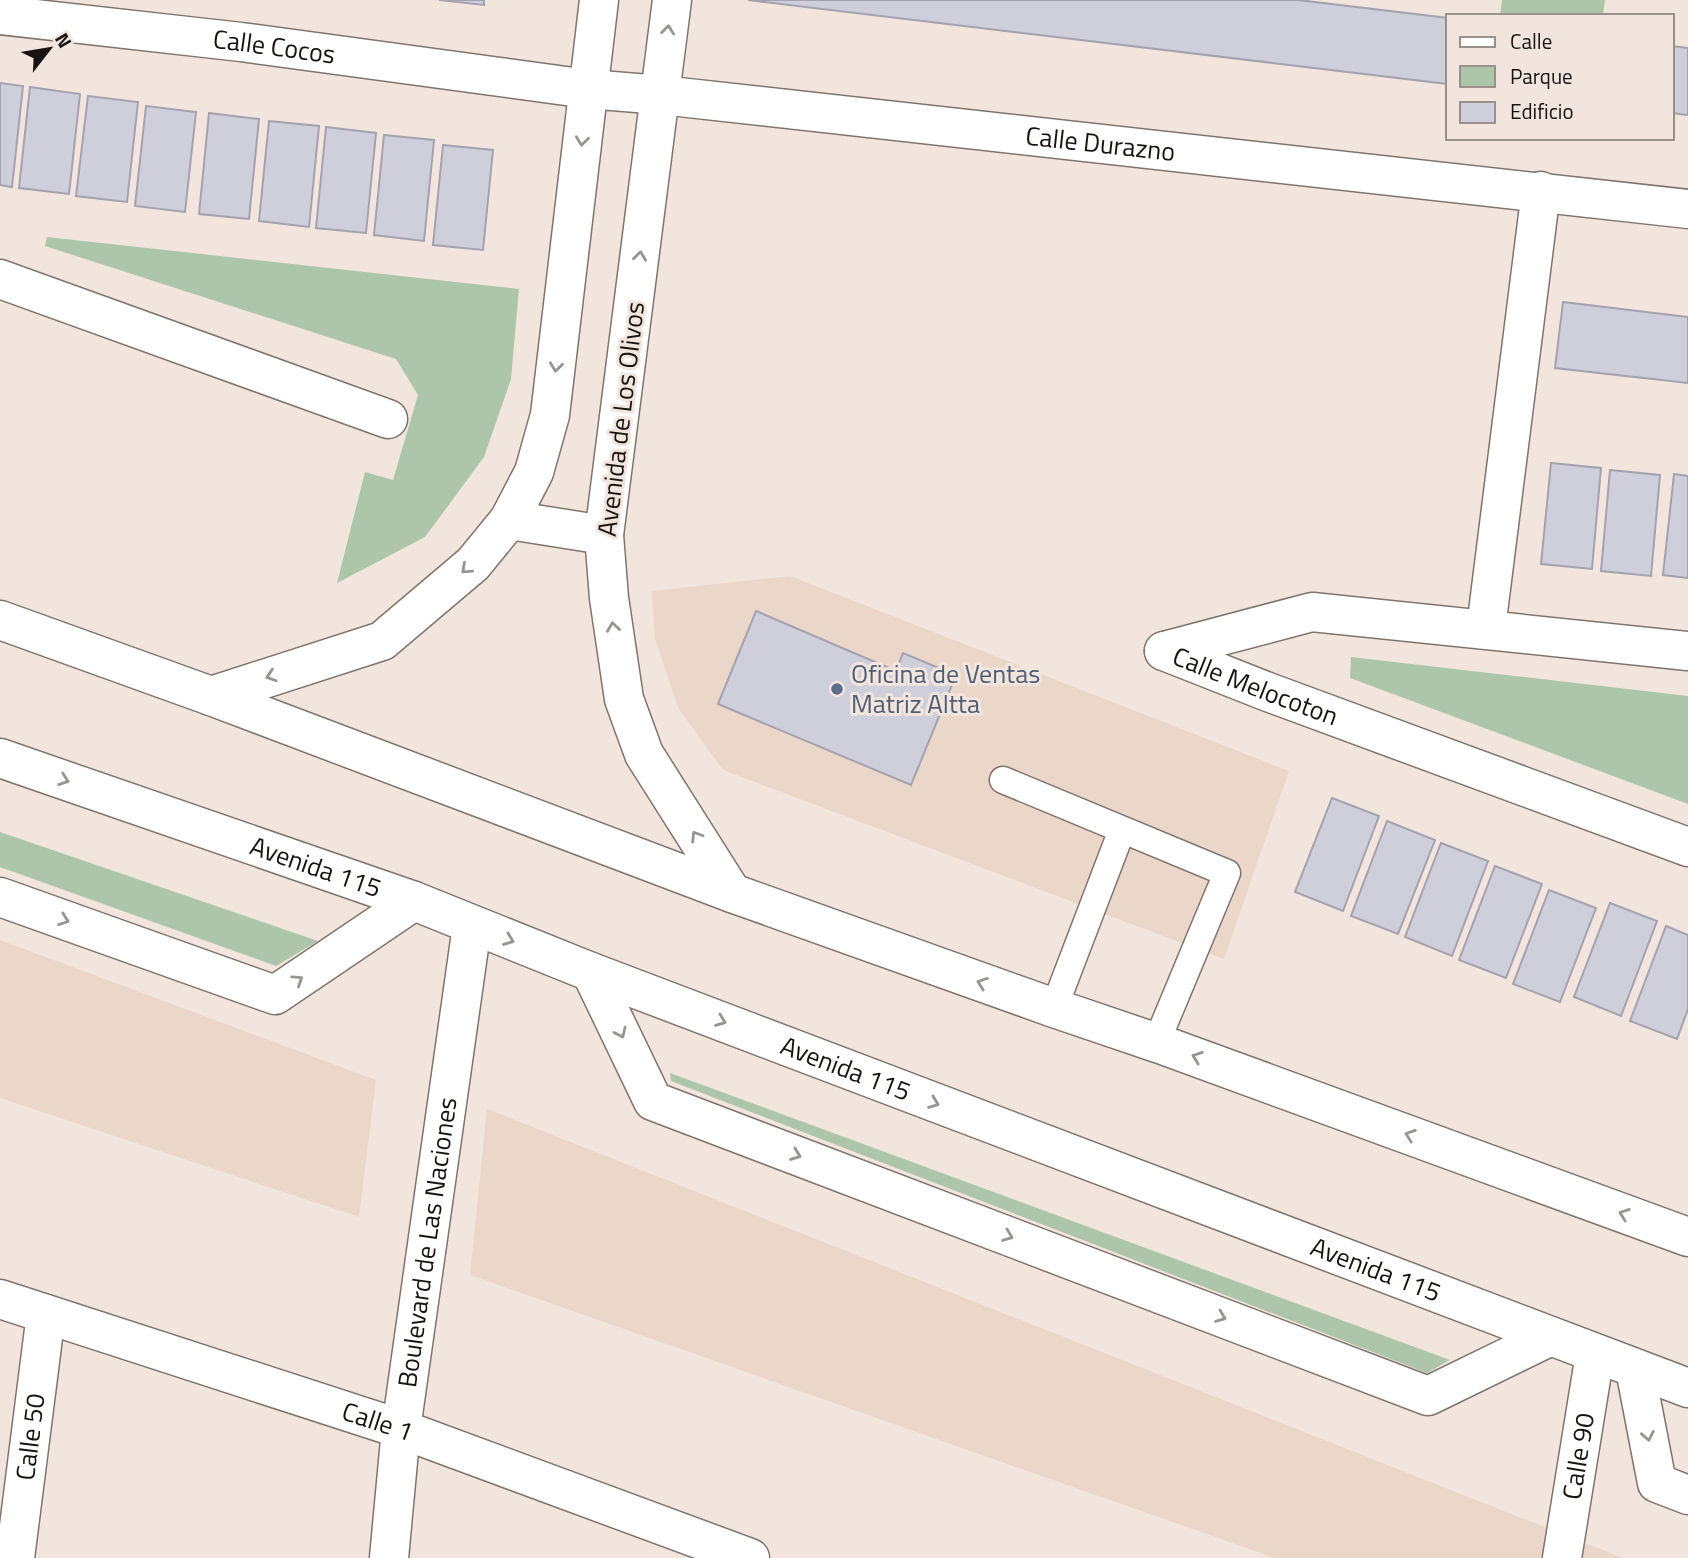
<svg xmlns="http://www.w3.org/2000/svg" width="1688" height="1558" viewBox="0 0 1688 1558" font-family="'Titillium Web',sans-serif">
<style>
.built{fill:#ebd7ca}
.green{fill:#adc5ab}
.building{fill:#cfcedb;stroke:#a4a2af;stroke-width:2}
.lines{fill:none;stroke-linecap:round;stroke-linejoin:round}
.lane-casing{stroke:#80746d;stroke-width:29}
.street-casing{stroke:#80746d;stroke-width:41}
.secondary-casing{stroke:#80746d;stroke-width:41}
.primary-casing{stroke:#80746d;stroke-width:41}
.lane{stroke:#fff;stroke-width:26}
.street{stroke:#fff;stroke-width:38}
.secondary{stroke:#fff;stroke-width:38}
.primary{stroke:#fff;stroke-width:38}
.oneway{stroke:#979593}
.service-dot{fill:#5c6f8a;stroke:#f2e5dd;stroke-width:2.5}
.labels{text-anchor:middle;stroke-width:6;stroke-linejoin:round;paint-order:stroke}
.street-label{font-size:26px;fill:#171310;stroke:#f2e5dd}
.service-label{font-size:26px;fill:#4e5e75;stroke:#f2e5dd;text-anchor:start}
</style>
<rect width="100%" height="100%" fill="#f2e5dd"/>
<!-- built -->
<path class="built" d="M 790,576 L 1289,771 L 1224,959 L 723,770 L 678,708 L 655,639 L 652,591 Z
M 0,940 L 376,1080 L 359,1217 L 0,1098 Z
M 487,1109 L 1623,1558 L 1275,1558 L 470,1275 Z"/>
<!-- green -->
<path class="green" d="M 1502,0 L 1605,0 L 1603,16 L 1500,16 Z
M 47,237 L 519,289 L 511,379 L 484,457 L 425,537 L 337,583 L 365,472 L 393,480 L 418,395 L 396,359 L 45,246 Z
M 1351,657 L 1688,696 L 1688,804 L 1350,678 Z
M 0,832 L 318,941 L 276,966 L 0,867 Z
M 670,1073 L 1450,1360 L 1427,1373 L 671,1081 Z"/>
<!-- building -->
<path class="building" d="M 439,0 L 484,0 L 484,5 Z
M 748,0 L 1298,0 L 1448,18 L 1448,84 Z
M 1672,46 L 1688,48 L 1688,115 L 1672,113 Z
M 0,83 L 23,86 L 12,187 L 0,185 Z
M 30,87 L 80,94 L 69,194 L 19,188 Z
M 88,96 L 138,102 L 127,202 L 76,196 Z
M 146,106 L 196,112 L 185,212 L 135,206 Z
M 209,113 L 259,119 L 249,219 L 199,214 Z
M 269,121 L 319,126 L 309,227 L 259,221 Z
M 326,127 L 376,133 L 366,233 L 316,228 Z
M 384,135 L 434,140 L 424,241 L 374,235 Z
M 443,145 L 493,150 L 483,250 L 433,245 Z
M 1563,302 L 1688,317 L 1688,383 L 1555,368 Z
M 1551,463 L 1601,468 L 1592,569 L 1541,564 Z
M 1610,470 L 1660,475 L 1651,576 L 1601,571 Z
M 1674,474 L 1688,476 L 1688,578 L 1663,575 Z
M 756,611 L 896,671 L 903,653 L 956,675 L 911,785 L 718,704 Z
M 1332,798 L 1379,816 L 1343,911 L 1295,892 Z
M 1387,821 L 1435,840 L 1398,934 L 1351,916 Z
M 1441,843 L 1488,861 L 1452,956 L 1405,937 Z
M 1495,866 L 1542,884 L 1506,978 L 1459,960 Z
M 1549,890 L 1596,908 L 1560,1002 L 1513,984 Z
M 1610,903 L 1657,921 L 1621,1016 L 1574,997 Z
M 1666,926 L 1688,935 L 1688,1009 L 1677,1039 L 1630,1021 Z"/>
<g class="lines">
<!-- lane casing -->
<g class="lane-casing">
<path id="lane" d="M 1003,780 L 1227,873 L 1162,1029
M 1054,1008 L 1122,830"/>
</g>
<!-- street casing -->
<g class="street-casing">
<g id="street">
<path id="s1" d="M 0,15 L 241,42 L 588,89 L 661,95 L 1688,209"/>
<path d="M 0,279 L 388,419"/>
<path d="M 1486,628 L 1541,191"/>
<path id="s2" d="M 1164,651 L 1268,692 L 1688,847"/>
<path d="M 1164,651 L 1312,612 L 1688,651"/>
<path d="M 0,897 L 275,995 L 414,901"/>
<path d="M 591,972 L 653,1101 L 1428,1396 L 1549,1337"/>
<path id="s3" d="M 0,1299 L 401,1429 L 750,1558"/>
<path d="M 1635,1369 L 1657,1483 L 1688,1495"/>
<path id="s4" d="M 15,1558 L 46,1314"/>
<path id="s5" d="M 1562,1558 L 1595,1354"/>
</g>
</g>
<!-- secondary casing -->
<g class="secondary-casing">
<g id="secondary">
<path d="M 672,0 L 604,535 L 609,598 L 624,699 L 644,754 L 732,893"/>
<path d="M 509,520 L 604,535"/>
<path d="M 211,696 L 382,641 L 473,564 L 509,520 L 534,472 L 550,415 L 599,0"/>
<path id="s6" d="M 389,1558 L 401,1429 L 472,926"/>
</g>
</g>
<!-- primary casing -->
<g class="primary-casing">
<g id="primary">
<path d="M 0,620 L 211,696 L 732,893 L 1054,1008 L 1160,1044 L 1688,1237"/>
<path id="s7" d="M 0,758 L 414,901 L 591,972 L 1688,1388"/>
</g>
</g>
<!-- lane -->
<use href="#lane" class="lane"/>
<!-- street -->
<use href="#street" class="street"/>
<!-- secondary -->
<use href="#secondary" class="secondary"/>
<!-- primary -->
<use href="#primary" class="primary"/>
</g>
<!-- one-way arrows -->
<defs><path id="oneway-chevron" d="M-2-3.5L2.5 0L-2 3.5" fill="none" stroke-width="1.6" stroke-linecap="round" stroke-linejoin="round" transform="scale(1.75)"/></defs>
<g class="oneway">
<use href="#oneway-chevron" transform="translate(668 30) rotate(-84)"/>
<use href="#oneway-chevron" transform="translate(582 141) rotate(97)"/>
<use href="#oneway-chevron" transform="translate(640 256) rotate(-83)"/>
<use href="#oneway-chevron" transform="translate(556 367) rotate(97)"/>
<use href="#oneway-chevron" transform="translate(466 569) rotate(138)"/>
<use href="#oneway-chevron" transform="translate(613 627) rotate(-98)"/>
<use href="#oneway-chevron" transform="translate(271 676) rotate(162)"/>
<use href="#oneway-chevron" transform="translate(64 780) rotate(19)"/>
<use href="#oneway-chevron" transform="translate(696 836) rotate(-122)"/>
<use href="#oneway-chevron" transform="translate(64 920) rotate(20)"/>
<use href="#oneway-chevron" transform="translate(509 940) rotate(21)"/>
<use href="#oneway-chevron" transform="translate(298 980) rotate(-34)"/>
<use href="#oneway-chevron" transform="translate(982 983) rotate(-160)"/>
<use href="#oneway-chevron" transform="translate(721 1021) rotate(21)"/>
<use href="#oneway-chevron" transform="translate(621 1033) rotate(65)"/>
<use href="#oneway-chevron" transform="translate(1197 1057) rotate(-160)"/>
<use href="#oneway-chevron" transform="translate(934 1103) rotate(21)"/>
<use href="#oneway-chevron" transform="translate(1410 1135) rotate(-160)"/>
<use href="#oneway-chevron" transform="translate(796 1155) rotate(21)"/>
<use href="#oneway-chevron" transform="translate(1624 1214) rotate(-160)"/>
<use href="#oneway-chevron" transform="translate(1008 1236) rotate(21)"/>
<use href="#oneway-chevron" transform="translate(1221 1317) rotate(21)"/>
<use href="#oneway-chevron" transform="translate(1648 1436) rotate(79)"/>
</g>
<!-- markers -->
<circle class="service-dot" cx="837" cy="689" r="7"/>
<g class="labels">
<!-- street labels -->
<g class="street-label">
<text dy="9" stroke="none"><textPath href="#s1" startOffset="276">Calle Cocos</textPath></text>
<text dy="9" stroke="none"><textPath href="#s1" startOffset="1108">Calle Durazno</textPath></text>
<text transform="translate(621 419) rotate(-83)" y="9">Avenida de Los Olivos</text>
<text dy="9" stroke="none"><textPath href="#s2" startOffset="98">Calle Melocoton</textPath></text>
<text dy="9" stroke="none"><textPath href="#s7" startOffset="334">Avenida 115</textPath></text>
<text dy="9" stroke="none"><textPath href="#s7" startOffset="901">Avenida 115</textPath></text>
<text dy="9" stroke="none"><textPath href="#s6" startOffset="318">Boulevard de Las Naciones</textPath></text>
<text dy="9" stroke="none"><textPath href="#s7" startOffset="1468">Avenida 115</textPath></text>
<text dy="9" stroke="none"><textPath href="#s3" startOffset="397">Calle 1</textPath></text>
<text dy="9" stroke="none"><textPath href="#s4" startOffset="122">Calle 50</textPath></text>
<text dy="9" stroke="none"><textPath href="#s5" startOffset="103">Calle 90</textPath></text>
</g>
<!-- service labels -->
<g class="service-label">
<text x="851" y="683">Oficina de Ventas<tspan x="851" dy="30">Matriz Altta</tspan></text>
</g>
</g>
<!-- legend -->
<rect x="1446" y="14" width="228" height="126" fill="#f2e5dd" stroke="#9a918b" stroke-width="2"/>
<rect x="1460" y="37" width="35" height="10" fill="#ffffff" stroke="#9a918b" stroke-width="2"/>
<text x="1510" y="49" font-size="21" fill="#171310">Calle</text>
<rect x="1460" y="66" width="35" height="21" fill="#adc5ab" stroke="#9a918b" stroke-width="2"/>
<text x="1510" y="84" font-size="21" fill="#171310">Parque</text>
<rect x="1460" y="102" width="35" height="21" fill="#cfcedb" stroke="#9a918b" stroke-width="2"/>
<text x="1510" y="119" font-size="21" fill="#171310">Edificio</text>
<!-- north arrow -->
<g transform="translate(49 49) rotate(59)" stroke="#f2e5dd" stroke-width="5" paint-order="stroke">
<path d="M0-5L12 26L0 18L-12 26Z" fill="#171310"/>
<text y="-10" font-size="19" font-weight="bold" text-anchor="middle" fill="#171310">N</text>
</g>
</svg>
